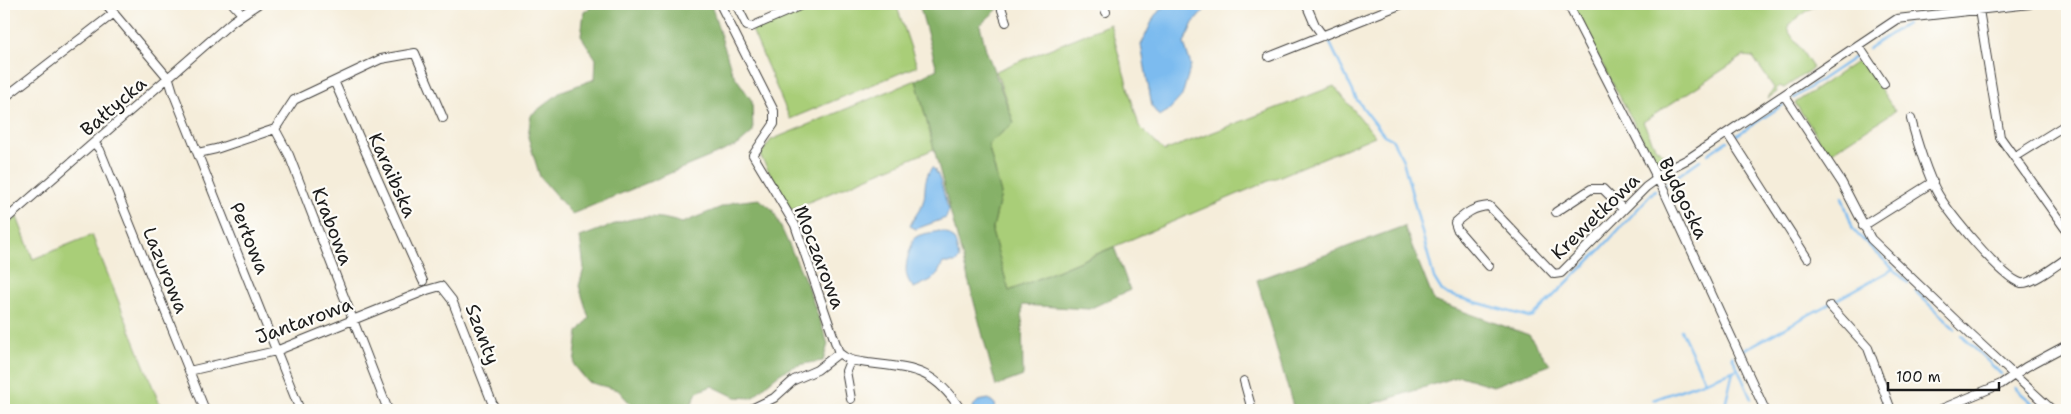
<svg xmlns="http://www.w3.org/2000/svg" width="2071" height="414" viewBox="0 0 2071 414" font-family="'Shantell Sans',sans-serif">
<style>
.green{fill:#a9ce78;stroke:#62754a}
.forest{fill:#86b168;stroke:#516642}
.water{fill:#7bbbef;stroke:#4c6c86}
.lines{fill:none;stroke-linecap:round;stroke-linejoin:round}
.stream{stroke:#7bbbef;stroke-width:2.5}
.minor-casing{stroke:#3d3b38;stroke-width:10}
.minor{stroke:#fff;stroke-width:8}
.labels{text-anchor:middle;stroke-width:4.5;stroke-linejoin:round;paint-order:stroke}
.street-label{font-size:19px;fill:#1c1c1c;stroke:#fdfcf7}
</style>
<rect width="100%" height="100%" fill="#fdfcf7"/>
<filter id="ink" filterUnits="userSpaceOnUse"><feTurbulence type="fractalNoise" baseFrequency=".02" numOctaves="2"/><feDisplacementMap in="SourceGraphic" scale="10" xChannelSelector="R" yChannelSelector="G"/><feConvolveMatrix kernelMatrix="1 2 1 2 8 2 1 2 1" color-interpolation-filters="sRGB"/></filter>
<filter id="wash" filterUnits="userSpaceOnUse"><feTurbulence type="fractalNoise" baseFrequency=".0096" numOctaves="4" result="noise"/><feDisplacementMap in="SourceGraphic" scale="20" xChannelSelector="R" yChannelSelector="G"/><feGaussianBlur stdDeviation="1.12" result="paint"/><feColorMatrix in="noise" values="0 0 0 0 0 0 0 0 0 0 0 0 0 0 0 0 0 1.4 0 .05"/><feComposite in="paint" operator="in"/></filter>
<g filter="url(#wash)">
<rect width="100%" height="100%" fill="#f5edda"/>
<!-- green -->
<path class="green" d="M 806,4 L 896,4 L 917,66 L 790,119 L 752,30 L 807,7 Z
M 1570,4 L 1817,4 L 1788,25 L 1789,27 L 1787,29 L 1813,68 L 1784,88 L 1780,86 L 1776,89 L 1777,92 L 1768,98 L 1774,88 L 1753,57 L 1744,56 L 1643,122 L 1655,147 L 1673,161 L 1661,166 L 1656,164 Z
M 1110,24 L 1139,126 L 1164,151 L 1334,86 L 1375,136 L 1009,291 L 992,232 L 1001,194 L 988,144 L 1014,123 L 996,71 Z
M 1861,59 L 1895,111 L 1829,154 L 1795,103 Z
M 916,80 L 934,149 L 790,210 L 760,155 L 771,140 Z
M 17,217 L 33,259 L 92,235 L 162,410 L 4,410 L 4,228 Z"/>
<!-- forest -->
<path class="forest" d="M 596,4 L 711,4 L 732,72 L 752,101 L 753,132 L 738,145 L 572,214 L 540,177 L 528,137 L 531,115 L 562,91 L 595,79 L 596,59 L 581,36 L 584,12 Z
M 919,4 L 997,4 L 999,8 L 980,25 L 986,50 L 1014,123 L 988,144 L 1001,194 L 992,232 L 1009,291 L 1114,247 L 1130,290 L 1089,309 L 1022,305 L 1023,376 L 996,386 L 916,80 L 937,69 Z
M 759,199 L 773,210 L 806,282 L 828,344 L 823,361 C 785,365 779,373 752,398 L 735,397 L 712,386 L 697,392 L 689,410 L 636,410 L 618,390 L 588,382 L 574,365 L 578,332 L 589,318 L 579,286 L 584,268 L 580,237 C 620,223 639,209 682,223 L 734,202 Z
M 1404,226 L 1434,301 L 1529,335 L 1550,365 L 1493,386 L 1460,376 L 1372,404 L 1374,410 L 1294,410 L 1257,280 Z"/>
<!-- water -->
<path class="water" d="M 1168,4 L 1210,4 L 1193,23 L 1184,43 L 1191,65 L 1182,96 L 1168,111 L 1159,116 L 1152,107 L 1141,45 L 1155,15 Z
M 932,167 C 942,175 943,197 949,210 L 946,218 L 916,229 L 910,226 C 913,218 918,213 922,205 C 928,191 921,183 932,167 Z
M 939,231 C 956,234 956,244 959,259 L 955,263 L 943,263 L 938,273 L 931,280 L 914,288 C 902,277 906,261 911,247 C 912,244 912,239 916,237 C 922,233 933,233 939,231 Z
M 989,399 L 995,404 L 996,410 L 973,410 L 972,407 L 978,401 Z"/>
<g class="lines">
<!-- stream -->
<path class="stream" d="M 1328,39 L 1357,100 L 1384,135 L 1392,139 L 1403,160 L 1434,278 L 1442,291 L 1446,294 L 1529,317 L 1533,316 L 1600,250 L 1655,190
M 1869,48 L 1906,24
M 1794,98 L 1858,55
M 1737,135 L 1783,105
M 1708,154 L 1727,141
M 1666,184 L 1700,160
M 1842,197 L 1853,229 L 1858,235 L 1908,283
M 1915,291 L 1955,329
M 1681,330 L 1705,381
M 1961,335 L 2001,374
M 1742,351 L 1893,269
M 1738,369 L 1751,399
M 2015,388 L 2040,410
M 1653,400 L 1733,371
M 1724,410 L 1733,371 L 1738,369 L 1732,356"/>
</g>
</g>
<g filter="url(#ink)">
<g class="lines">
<!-- minor casing -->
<g class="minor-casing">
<path id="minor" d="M 106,4 L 169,79 L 173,92 L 300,410
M 233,4 L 242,14
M 720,4 L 774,111 L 774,124 L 753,155 L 795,225 L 839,353 C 848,361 856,361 868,363 C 915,369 933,368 961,410
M 736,4 L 747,26 L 751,27 L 804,4
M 1000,4 L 1006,22
M 1103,4 L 1106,12
M 1306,4 L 1315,25 L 1323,36
M 1568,4 L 1665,193 L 1765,410
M 1979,10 L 2000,137 L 2067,231
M 1858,45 L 1884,84
M 1269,57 L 1402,4
M 335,83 L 423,281
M 1784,95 L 1842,183 L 1871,239 L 1972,336 L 2052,410
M 4,98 L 114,13
M 1911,119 C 1916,139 1928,177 1938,194 C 1949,213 2002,278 2021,283 C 2031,285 2058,264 2067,258
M 275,129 L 294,100 L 381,59 L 415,53 L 443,118
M 1727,133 L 1807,258
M 95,144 L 100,150 L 205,410
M 198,153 L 216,149 L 275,129 L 289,155 L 388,410
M 2014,157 L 2067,124
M 1655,176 L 1688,159 L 1897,19 L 2030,4
M 1556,212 L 1591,189 L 1603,189 L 1623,209
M 4,221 L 233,21 L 258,4
M 1863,226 L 1933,182
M 1489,266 L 1457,229 L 1455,223 C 1466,213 1474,207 1489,206 L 1554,274 L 1561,273 L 1646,187 L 1657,179
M 1830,306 L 1868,348 L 1891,410
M 850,361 L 846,371 L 851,399
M 189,371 L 276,351 L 427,290 L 441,286 L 452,300 L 495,410
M 1244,381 L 1252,410
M 749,410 L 774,398 L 794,380 L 817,370 L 839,353
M 1939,410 L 2001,384 L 2026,367 L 2067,345"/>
</g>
<!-- minor -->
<use href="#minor" class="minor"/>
</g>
</g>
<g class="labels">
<!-- street labels -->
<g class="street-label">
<text transform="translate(113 106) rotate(-41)" y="7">Bałtycka</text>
<text transform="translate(393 175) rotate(66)" y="7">Karaibska</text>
<text transform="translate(1684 198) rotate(64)" y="7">Bydgoska</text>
<text transform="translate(1595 216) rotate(-44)" y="7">Krewetkowa</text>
<text transform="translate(333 226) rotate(69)" y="7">Krabowa</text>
<text transform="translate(250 238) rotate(68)" y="7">Perłowa</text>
<text transform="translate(820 257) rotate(69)" y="7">Moczarowa</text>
<text transform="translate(166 270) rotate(68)" y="7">Lazurowa</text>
<text transform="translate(304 320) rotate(-20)" y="7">Jantarowa</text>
<text transform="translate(483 334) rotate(69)" y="7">Szanty</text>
</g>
</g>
<!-- margin -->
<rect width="2071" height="414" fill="none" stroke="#fdfcf7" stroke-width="20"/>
<!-- scale -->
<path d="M1888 382v8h111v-8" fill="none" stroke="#1c1c1c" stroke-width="2.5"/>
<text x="1896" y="382" font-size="15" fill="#1c1c1c" stroke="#fdfcf7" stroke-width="4" paint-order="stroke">100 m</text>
</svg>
